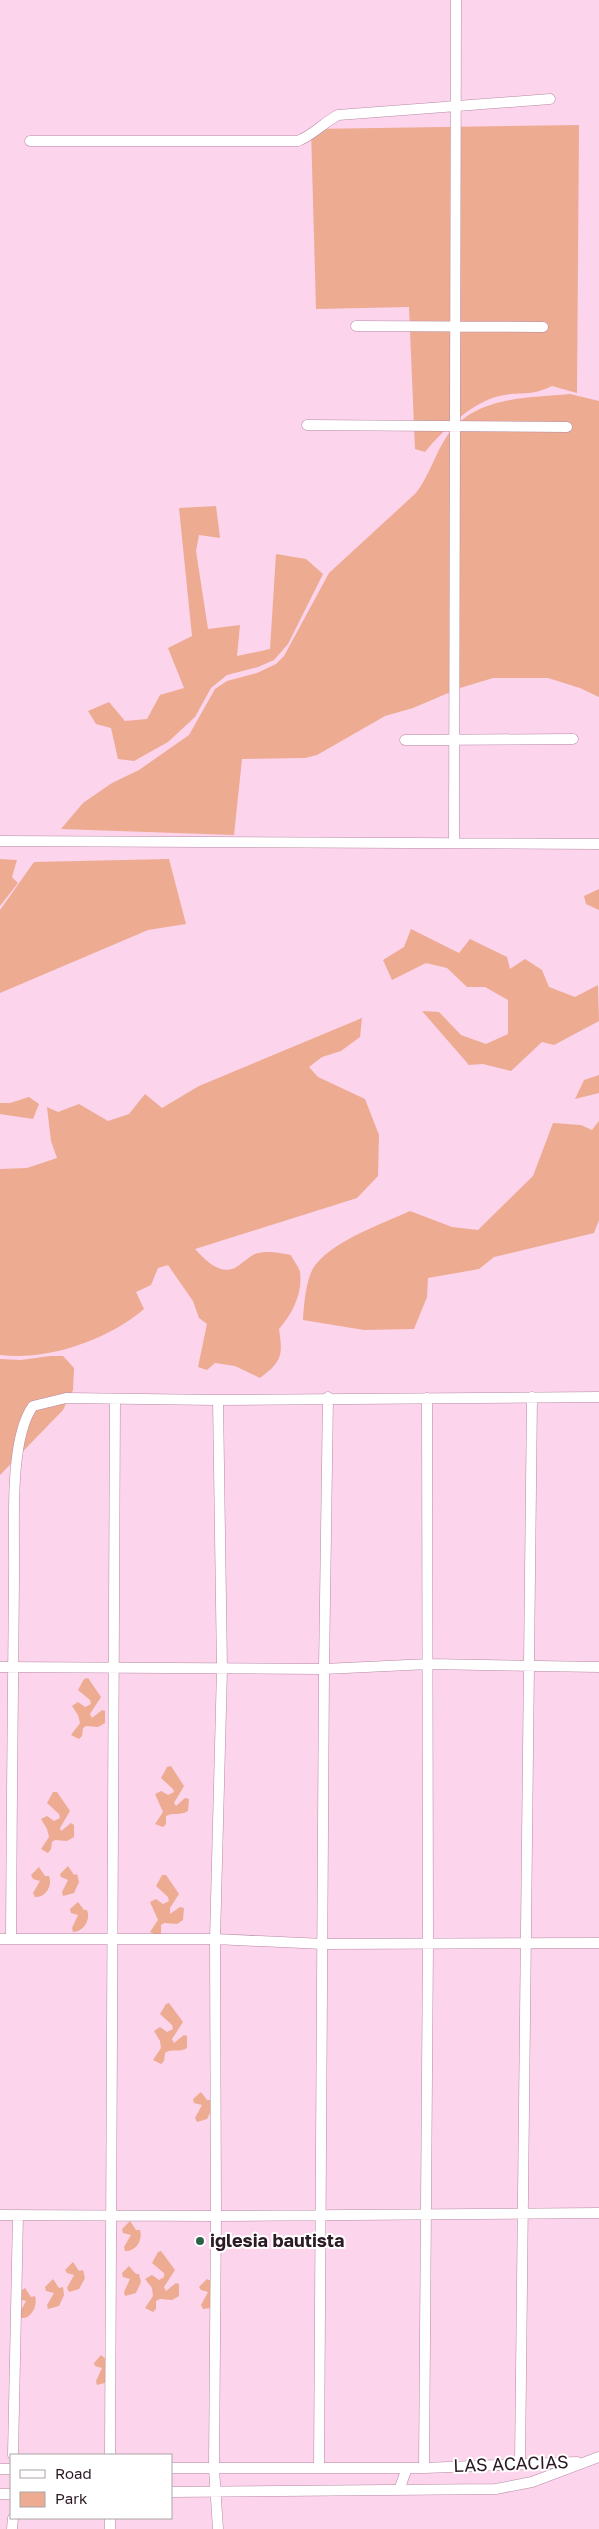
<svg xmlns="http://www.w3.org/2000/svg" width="599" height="2529" viewBox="0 0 599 2529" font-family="'Golos Text',sans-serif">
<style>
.green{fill:#edab91}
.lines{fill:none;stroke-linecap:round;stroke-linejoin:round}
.minor-casing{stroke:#b789a4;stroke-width:11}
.minor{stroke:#fff;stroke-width:10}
.poi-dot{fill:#2b634a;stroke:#fff;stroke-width:2}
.labels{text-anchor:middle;stroke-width:4;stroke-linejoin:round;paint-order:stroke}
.poi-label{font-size:18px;font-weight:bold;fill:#2c1a25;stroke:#fff;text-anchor:start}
.street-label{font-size:18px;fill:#2c1a25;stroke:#fff}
</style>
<rect width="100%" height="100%" fill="#fcd4eb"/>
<!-- green -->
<path class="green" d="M 579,125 L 577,393 L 552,386 C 530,397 520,391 499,396 C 471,403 442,431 425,452 L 415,449 L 409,307 L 316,309 L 311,129 Z
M 570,394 L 599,401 L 599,697 L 580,688 L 548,678 L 493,678 L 460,688 L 413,708 L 385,716 L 317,755 L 305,758 L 242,759 L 234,835 L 61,829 L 83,803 L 112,783 L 139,770 L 189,735 L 215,689 L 227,681 L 257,673 L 276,664 L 284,656 L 329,573 L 416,493 C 429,476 435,454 447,436 C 475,396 527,398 570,394 Z
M 216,506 L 220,538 L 199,535 L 196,551 L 208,629 L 240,625 L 237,656 L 270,649 L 276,554 L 306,559 L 323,574 L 288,644 L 274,660 L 258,667 L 227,675 L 211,688 L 195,717 L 168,742 L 134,761 L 118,759 L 111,728 L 96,724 L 88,711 L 109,702 L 125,721 L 147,719 L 160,695 L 184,688 L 168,648 L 192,636 L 179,508 Z
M 0,859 L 17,860 L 12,877 L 18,883 L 0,906 Z
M 169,859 L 186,924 L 148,930 L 0,993 L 0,910 L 34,862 Z
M 599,889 L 599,910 L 586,904 L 584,896 Z
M 411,929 L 459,953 L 470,939 L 507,957 L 510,969 L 525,959 L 542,970 L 549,987 L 575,997 L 598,985 L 599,1021 L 554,1045 L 542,1042 L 511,1071 L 483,1064 L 469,1065 L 422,1011 L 439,1012 L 461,1035 L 486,1044 L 508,1034 L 508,1000 L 485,987 L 467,987 L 447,968 L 426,963 L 392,980 L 383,960 L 404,947 Z
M 362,1018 L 360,1037 L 341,1051 L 322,1057 L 309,1067 L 318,1077 L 365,1099 L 379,1135 L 378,1176 L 357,1198 L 195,1249 C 205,1260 219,1275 235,1268 C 242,1264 248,1257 255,1254 C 267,1250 279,1253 291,1255 C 293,1260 299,1267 300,1272 C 303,1294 292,1314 279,1329 C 283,1355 282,1362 260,1378 L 235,1366 L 215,1363 L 207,1370 L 198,1367 L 207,1324 L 199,1318 L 193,1301 L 168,1265 L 158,1268 L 151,1285 L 136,1292 L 144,1309 C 108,1340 47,1361 0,1355 L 0,1169 L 27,1168 L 57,1158 L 51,1141 L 47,1107 L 58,1112 L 79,1104 L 108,1121 L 129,1114 L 145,1094 L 162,1108 L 199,1086 Z
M 599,1075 L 599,1093 L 575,1099 L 584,1080 Z
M 29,1097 L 39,1104 L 33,1119 L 0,1114 L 0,1103 L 10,1103 Z
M 599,1121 L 599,1220 L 594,1233 L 494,1257 L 479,1269 L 428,1278 L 427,1297 L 414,1329 L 364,1330 L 303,1320 C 304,1304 306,1276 316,1264 C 337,1239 382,1224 410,1211 L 452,1227 L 478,1230 L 533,1176 L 553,1123 L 581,1125 L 592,1130 Z
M 50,1356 L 63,1356 L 74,1368 L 73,1390 L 63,1410 L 0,1475 L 0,1359 L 21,1360 Z
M 88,1678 L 101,1697 L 90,1714 L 92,1718 L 102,1710 L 105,1711 L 105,1723 L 98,1727 L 86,1726 L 83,1728 L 82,1736 L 79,1739 L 71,1735 L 80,1723 L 78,1715 L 72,1706 L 78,1702 L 85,1707 L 91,1704 L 90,1700 L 78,1690 L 84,1679 Z
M 171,1766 L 184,1786 L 174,1803 L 176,1806 L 185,1798 L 189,1799 L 188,1811 C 180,1816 174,1812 166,1816 L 166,1824 L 163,1827 L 155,1824 L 163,1812 L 155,1794 L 161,1791 L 168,1795 L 174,1792 L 173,1789 L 161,1778 L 167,1767 Z
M 53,1792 L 57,1792 L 70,1811 L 60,1828 L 61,1831 L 71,1823 L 74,1825 L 74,1837 L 67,1841 L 55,1840 L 52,1842 L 51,1849 L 48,1853 L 41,1849 L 49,1837 L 47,1829 L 41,1819 L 47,1816 L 54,1821 L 60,1818 L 59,1814 L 47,1803 Z
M 68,1866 L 74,1875 L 77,1874 L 79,1882 L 74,1893 L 63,1896 L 62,1892 L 68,1880 L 61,1877 L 60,1874 Z
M 39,1867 L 45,1876 L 49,1876 C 53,1886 45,1898 35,1897 L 33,1893 L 40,1881 L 33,1879 L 31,1875 Z
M 162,1875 L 166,1875 L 179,1894 L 170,1908 L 170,1914 L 180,1907 L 184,1908 L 183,1920 L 177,1924 L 164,1923 L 161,1925 L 161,1933 L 158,1936 L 150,1932 L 158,1920 L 150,1902 L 156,1899 L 163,1904 L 169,1901 L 168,1897 L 156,1886 Z
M 78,1902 L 84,1910 L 87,1910 C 91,1919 84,1932 73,1932 L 72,1928 L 78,1915 L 71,1913 L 70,1909 Z
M 169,2003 L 183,2022 L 172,2039 L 174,2043 L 184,2035 L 187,2036 L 187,2048 C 179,2053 172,2048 165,2053 L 164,2061 L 161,2064 L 153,2060 L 161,2048 L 160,2041 L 154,2031 L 160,2027 L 167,2032 L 173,2029 L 172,2025 L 160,2014 L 166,2004 Z
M 201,2092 L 207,2100 L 211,2100 L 211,2111 L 207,2119 L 197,2122 L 195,2118 L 202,2105 L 194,2103 L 193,2099 Z
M 130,2221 L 136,2230 L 140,2230 C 143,2240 136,2252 125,2251 L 124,2247 L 131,2235 L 123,2233 L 122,2229 Z
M 161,2251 L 175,2270 L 164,2287 L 166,2291 L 176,2283 L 179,2284 L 179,2296 L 172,2300 L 160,2299 L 156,2301 L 156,2309 L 153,2312 L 145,2308 L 153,2296 L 152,2288 L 145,2279 L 152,2275 L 159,2280 L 164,2277 L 164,2273 L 152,2263 L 158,2252 Z
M 73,2262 L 79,2271 L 83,2270 L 85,2278 L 79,2289 L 69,2292 L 67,2288 L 74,2275 L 67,2273 L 65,2270 Z
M 129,2266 L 136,2274 L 139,2274 L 141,2282 L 136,2293 L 125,2296 L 124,2292 L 130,2279 L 123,2277 L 122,2273 Z
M 53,2279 L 59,2288 L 63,2287 L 64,2295 L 59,2306 L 48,2309 L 47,2305 L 54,2293 L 46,2291 L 45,2287 Z
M 207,2279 L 211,2281 L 211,2308 L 203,2309 L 201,2305 L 208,2292 L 201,2290 L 199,2287 Z
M 25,2288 L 31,2297 L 35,2296 C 38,2306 31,2319 21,2318 L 19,2314 L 26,2301 L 18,2299 L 19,2292 Z
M 101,2355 L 107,2360 L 108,2382 L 97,2385 L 96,2381 L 102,2368 L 95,2366 L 94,2363 Z"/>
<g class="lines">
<!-- minor casing -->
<g class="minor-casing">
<path id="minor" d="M 30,141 L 298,141 C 313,135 323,123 338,115 L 550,99
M 356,326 L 543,327
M 307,425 L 567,427
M 405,740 L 573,739
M 0,841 L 599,844
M 454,843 L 456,0
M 0,1667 L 324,1669 L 429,1664 L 599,1667
M 0,1939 L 215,1939 L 222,1669 L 218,1400
M 11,1939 C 12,1818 12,1697 14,1576 C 15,1532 8,1440 33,1406 L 66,1398 L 218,1400 L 599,1397
M 0,2215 L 216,2216 L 215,1939 L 324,1944 L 599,1943
M 13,2455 L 18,2215
M 110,2455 L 115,1400
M 520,2463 L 532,1397
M 171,2468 L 424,2468 L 577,2462
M 319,2468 L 324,1669 L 328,1397
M 424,2468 L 428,1944 L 427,1398
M 0,2469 L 11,2469
M 399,2490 L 407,2468
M 171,2492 L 496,2489 L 532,2482 L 599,2457
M 0,2494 L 11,2494
M 12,2529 L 13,2518
M 110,2529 L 110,2518
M 218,2529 L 214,2468 L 216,2216 L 599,2213"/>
</g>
<!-- minor -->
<use href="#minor" class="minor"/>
</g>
<!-- markers -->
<circle class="poi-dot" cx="200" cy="2241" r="5"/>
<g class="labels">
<!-- poi labels -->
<g class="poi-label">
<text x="210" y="2247">iglesia bautista</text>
</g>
<!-- street labels -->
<g class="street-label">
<text transform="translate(511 2464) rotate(-2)" y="6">LAS ACACIAS</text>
</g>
</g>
<!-- legend -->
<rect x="10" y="2454" width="162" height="65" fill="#ffffff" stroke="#aba3a8"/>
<rect x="20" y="2470" width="25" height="8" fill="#ffffff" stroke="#aba3a8"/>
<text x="55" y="2479" font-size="15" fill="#2c1a25">Road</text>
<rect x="20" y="2492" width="25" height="15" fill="#edab91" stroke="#aba3a8"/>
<text x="55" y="2504" font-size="15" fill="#2c1a25">Park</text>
</svg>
